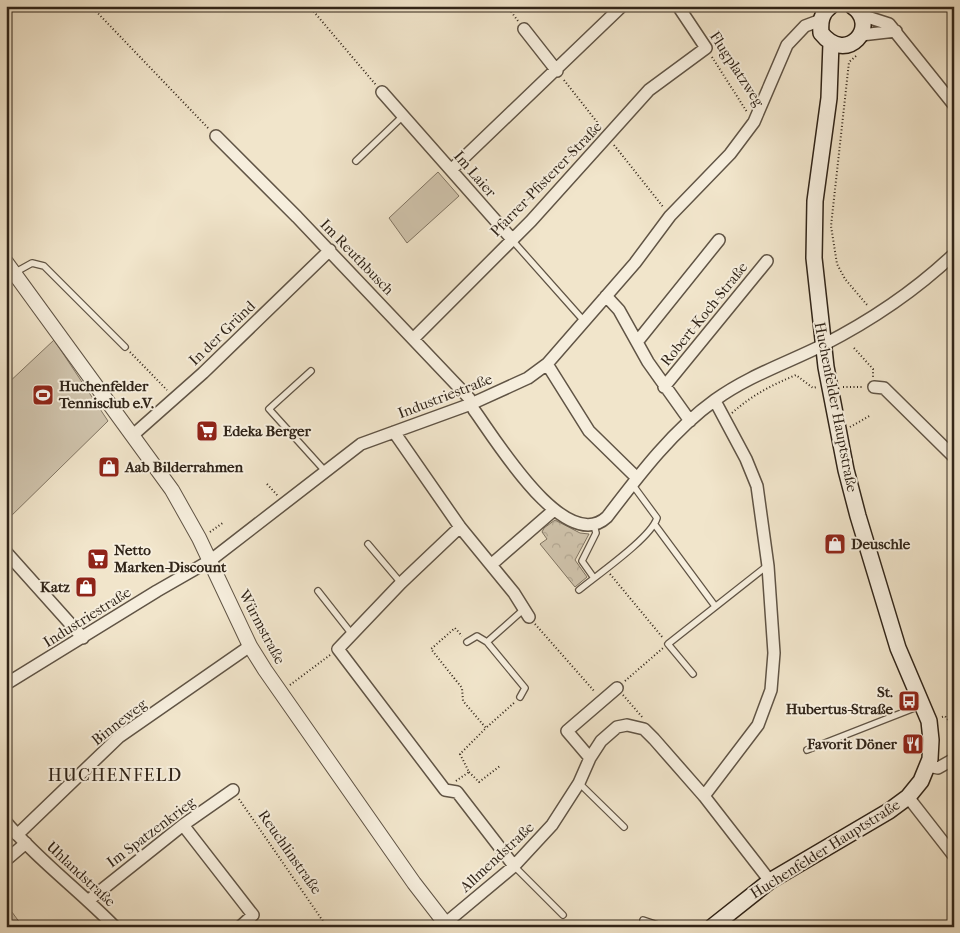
<svg xmlns="http://www.w3.org/2000/svg" width="960" height="933" viewBox="0 0 960 933" font-family="'IM FELL French Canon',serif">
<style>
.park{fill:url(#park-crowns);stroke:#807462}
.garden{fill:#d0c4ad;stroke:#807462}
.lines{fill:none;stroke-linecap:round;stroke-linejoin:round}
.service-casing{stroke:#605445;stroke-width:8}
.minor-casing{stroke:#605445;stroke-width:14}
.tertiary-casing{stroke:#605445;stroke-width:16}
.secondary-casing{stroke:#302418;stroke-width:18}
.path{stroke:#302418;stroke-width:2;stroke-dasharray:1 2.5;stroke-linecap:butt}
.service{stroke:#f6eedd;stroke-width:5.5}
.minor{stroke:#f6eedd;stroke-width:11}
.tertiary{stroke:#f6eedd;stroke-width:14}
.secondary{stroke:#f6eedd;stroke-width:15}
.labels{text-anchor:middle;stroke-width:4;stroke-linejoin:round;paint-order:stroke}
.street-label{font-size:15px;fill:#302418;stroke:#f6eedd}
.poi-label{font-size:15px;font-weight:bold;fill:#302418;stroke:#f6eedd;text-anchor:start}
.quarter-label{font-size:18px;letter-spacing:1px;fill:#302418;stroke:#f6eedd}
</style>
<defs>
<pattern id="park-crowns" width="20" height="18" patternUnits="userSpaceOnUse" patternTransform="scale(1.25)"><rect width="20" height="18" fill="#d0c4ad"/><path d="M2 6a3 3 0 1 1 6 0M12 15a3 3 0 1 1 6 0" fill="none" stroke="#b3a894"/></pattern>
</defs>
<rect width="100%" height="100%" fill="#f1e5cb"/>
<filter id="stains"><feTurbulence type="fractalNoise" baseFrequency=".004" numOctaves="4"/><feColorMatrix values="0 0 0 0 .2 0 0 0 0 .09 0 0 0 0 .02 0 0 0 .5 -.17"/></filter>
<radialGradient id="worn" r=".72"><stop offset=".6" stop-color="#630" stop-opacity="0"/><stop offset="1" stop-color="#630" stop-opacity=".3"/></radialGradient>
<!-- park -->
<path class="park" d="M 555,520 L 580,533 L 589,534 L 575,560 L 587,577 L 575,587 L 540,544 L 547,539 L 542,532 L 544,528 Z"/>
<!-- garden -->
<path class="garden" d="M 438,172 L 459,196 L 407,243 L 389,218 Z
M 54,340 L 108,421 L 6,521 L 6,385 Z
M 6,904 L 23,927 L 6,927 Z"/>
<g class="lines">
<!-- service casing -->
<g class="service-casing">
<path id="service" d="M 356,161 L 403,116
M 512,240 L 584,321
M 14,273 L 32,263 L 44,266 L 125,347
M 311,371 L 269,409 L 325,471
M 655,525 L 715,606
M 368,544 L 401,583
M 594,578 L 582,561 L 596,533 L 594,525
M 579,590 C 597,575 651,538 657,518 L 632,484
M 318,591 L 351,633
M 467,642 L 477,636 L 487,642 L 525,688 L 520,697
M 487,642 L 523,610
M 693,674 L 668,644 L 767,566
M 807,750 L 922,705
M 579,783 L 624,827
M 514,866 L 563,915
M 643,920 L 664,927"/>
</g>
<!-- minor casing -->
<g class="minor-casing">
<path id="minor" d="M 861,15 L 889,24 L 954,105
M 524,29 L 557,71
M 861,35 L 896,31
M 382,92 L 511,238
M 216,136 L 297,217 L 469,398 L 474,410 C 494,437 565,556 607,517 C 639,475 672,431 715,400 C 748,376 787,363 823,345 C 870,321 916,290 954,254
M 451,170 L 622,6
M 606,296 L 619,310 L 648,362 L 690,421
M 414,338 L 531,221 L 649,90 L 706,48 L 678,6
M 637,342 L 719,240
M 547,364 L 589,431 L 637,478
M 664,387 L 767,261
M 874,387 L 884,388 L 954,457
M 394,432 L 460,527 L 514,593 L 529,617
M 133,435 L 203,373 L 330,250
M 460,527 L 401,583 L 338,649 L 445,790 L 457,792 L 514,866
M 6,552 L 83,638
M 492,564 L 554,510
M 6,684 L 157,591 L 211,560 L 361,444 L 471,404 L 528,378 L 547,364 L 635,263 L 670,216 L 730,154 L 754,122 L 787,45 L 805,26 L 821,20
M 590,758 L 567,731 L 617,688
M 928,766 L 938,768 L 954,759
M 704,796 L 758,725 L 771,690 L 774,653 L 768,566 L 757,486 L 746,459 L 715,401
M 908,797 L 954,856
M 6,822 C 38,860 80,891 115,927
M 183,825 L 253,915 L 240,927
M 17,835 L 119,737 L 250,646
M 6,860 L 26,843
M 89,900 L 183,825 L 233,790
M 441,927 L 514,866 L 552,825 L 579,783 L 590,758 L 601,741 L 617,727 L 627,725 L 644,729 L 654,739 L 704,796 L 770,881"/>
</g>
<!-- tertiary casing -->
<g class="tertiary-casing">
<path id="tertiary" d="M 6,262 L 172,490 L 199,538 L 250,646 L 265,670 L 414,883 L 448,927"/>
</g>
<!-- secondary casing -->
<g class="secondary-casing">
<path id="secondary" d="M 831,6 C 821,13 820,22 821,33 C 847,66 881,25 852,6
M 712,927 L 770,881 L 889,811 L 908,797 L 921,781 L 930,759 L 931,740 L 929,721 L 898,648 L 858,516 L 846,470 L 826,367 L 814,258 L 815,201 L 829,98 L 831,43"/>
</g>
<!-- path -->
<path class="path" d="M 91,6 L 209,129
M 309,6 L 376,85
M 507,6 L 518,21
M 856,56 L 849,62 L 831,226 L 837,264 L 845,279 L 868,306
M 712,57 L 747,112
M 564,80 L 601,127
M 614,145 L 664,208
M 854,348 L 873,369 L 873,378
M 130,352 L 167,390
M 843,387 L 863,387
M 732,413 C 752,395 772,385 796,375 L 813,388 L 817,387
M 850,427 L 871,415
M 267,484 L 278,496
M 210,532 L 224,522
M 610,574 L 663,638
M 535,624 L 595,692
M 625,681 L 663,648
M 290,685 L 330,655
M 623,695 L 643,718
M 942,717 L 945,716 L 954,727
M 487,727 L 515,702
M 469,772 L 479,782 L 500,766
M 456,781 L 469,772 L 460,754 L 486,728 L 463,701 L 462,688 L 431,649 L 455,628 L 462,636
M 239,799 L 327,927"/>
<!-- service -->
<use href="#service" class="service"/>
<!-- minor -->
<use href="#minor" class="minor"/>
<!-- tertiary -->
<use href="#tertiary" class="tertiary"/>
<!-- secondary -->
<use href="#secondary" class="secondary"/>
</g>
<!-- icons -->
<defs>
<g id="stadium-square" transform="scale(1.125)"><rect x="-9" y="-9" width="18" height="18" rx="4" fill="#8f2418" stroke="#f6eedd"/><path d="M0-5a6.5 5 0 1 0 0 10a6.5 5 0 1 0 0-10ZM-3.5-1.8h7v3.6h-7Z" fill="#fff"/></g>
<g id="supermarket-square" transform="scale(1.125)"><rect x="-9" y="-9" width="18" height="18" rx="4" fill="#8f2418" stroke="#f6eedd"/><path d="M-6-5.5h2.5l.6 2H6L4.5 2H-2.5L-4.4-4H-6ZM-1.5 3.2a1.3 1.3 0 1 0 .1 0ZM3 3.2a1.3 1.3 0 1 0 .1 0Z" fill="#fff"/></g>
<g id="shop-square" transform="scale(1.125)"><rect x="-9" y="-9" width="18" height="18" rx="4" fill="#8f2418" stroke="#f6eedd"/><path d="M-5-2.5h2.3a2.7 3.5 0 0 1 5.4 0H5L5.5 6h-11ZM-1.5-2.5h3a1.5 2.3 0 0 0-3 0Z" fill="#fff"/></g>
<g id="bus-square" transform="scale(1.125)"><rect x="-9" y="-9" width="18" height="18" rx="4" fill="#8f2418" stroke="#f6eedd"/><path d="M-5-6H5V4H4V6H2V4H-2V6H-4V4H-5ZM-3.5-4V0h7V-4ZM-3.5 1.2v1.5H-2V1.2ZM2 1.2v1.5H3.5V1.2Z" fill="#fff"/></g>
<g id="restaurant-square" transform="scale(1.125)"><rect x="-9" y="-9" width="18" height="18" rx="4" fill="#8f2418" stroke="#f6eedd"/><path d="M-5-6h1v4h1v-4h1v4h1v-4h1v5L-1.5 .5V6h-2V.5L-5-1ZM5-6V6H3V1.5H1.5Q1.5-4 5-6Z" fill="#fff"/></g>
</defs>
<g fill-rule="evenodd">
<use href="#stadium-square" x="43" y="395"/>
<use href="#supermarket-square" x="207" y="431"/>
<use href="#shop-square" x="109" y="467"/>
<use href="#shop-square" x="835" y="544"/>
<use href="#supermarket-square" x="98" y="559"/>
<use href="#shop-square" x="86" y="587"/>
<use href="#bus-square" x="909" y="701"/>
<use href="#restaurant-square" x="913" y="744"/>
</g>
<g class="labels">
<!-- street labels -->
<g class="street-label">
<text transform="translate(737 69) rotate(57)" y="5">Flugplatzweg</text>
<text transform="translate(475 174) rotate(49)" y="5">Im Laier</text>
<text transform="translate(546 179) rotate(-46)" y="5">Pfarrer-Pfisterer-Straße</text>
<text transform="translate(357 257) rotate(46)" y="5">Im Reuthbusch</text>
<text transform="translate(704 314) rotate(-51)" y="5">Robert-Koch-Straße</text>
<text transform="translate(222 333) rotate(-44)" y="5">In der Gründ</text>
<text transform="translate(445 396) rotate(-21)" y="5">Industriestraße</text>
<text transform="translate(836 407) rotate(79)" y="5">Huchenfelder Hauptstraße</text>
<text transform="translate(87 617) rotate(-32)" y="5">Industriestraße</text>
<text transform="translate(262 627) rotate(62)" y="5">Würmstraße</text>
<text transform="translate(119 722) rotate(-38)" y="5">Binneweg</text>
<text transform="translate(151 832) rotate(-37)" y="5">Im Spatzenkrieg</text>
<text transform="translate(825 849) rotate(-32)" y="5">Huchenfelder Hauptstraße</text>
<text transform="translate(290 852) rotate(55)" y="5">Reuchlinstraße</text>
<text transform="translate(497 857) rotate(-43)" y="5">Allmendstraße</text>
<text transform="translate(81 874) rotate(43)" y="5">Uhlandstraße</text>
</g>
<!-- poi labels -->
<g class="poi-label">
<text x="59" y="391">Huchenfelder<tspan x="59" dy="17">Tennisclub e.V.</tspan></text>
<text x="223" y="436">Edeka Berger</text>
<text x="125" y="472">Aab Bilderrahmen</text>
<text x="851" y="549">Deuschle</text>
<text x="114" y="555">Netto<tspan x="114" dy="17">Marken-Discount</tspan></text>
<text x="70" y="592" text-anchor="end">Katz</text>
<text x="893" y="697" text-anchor="end">St.<tspan x="893" dy="17">Hubertus-Straße</tspan></text>
<text x="897" y="749" text-anchor="end">Favorit Döner</text>
</g>
<!-- quarter labels -->
<g class="quarter-label">
<text x="115" y="781">HUCHENFELD</text>
</g>
</g>
<!-- margin -->
<rect width="960" height="933" fill="none" stroke="#f1e5cb" stroke-width="25"/>
<rect x="8" y="8" width="945" height="918" fill="none" stroke="#302418" stroke-width="2.5"/>
<rect x="12" y="12" width="935" height="908" fill="none" stroke="#302418"/>
<rect width="100%" height="100%" filter="url(#stains)"/>
<rect width="100%" height="100%" fill="url(#worn)"/>
</svg>
